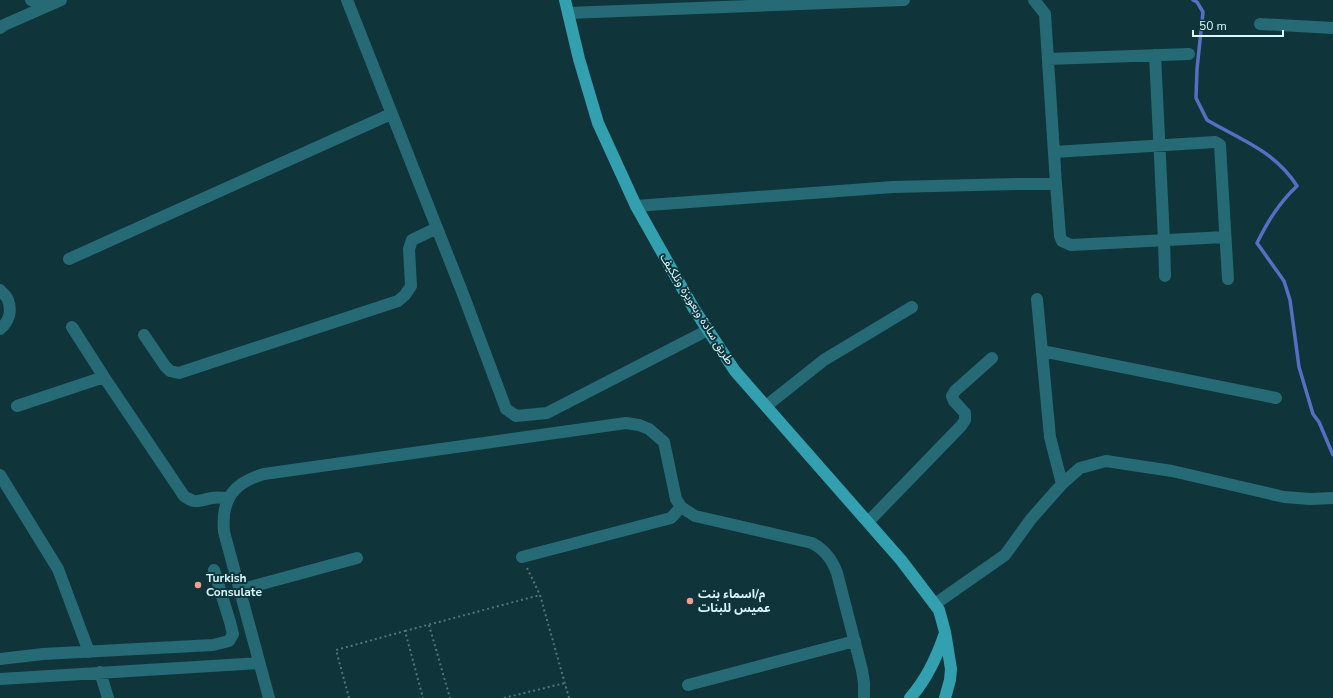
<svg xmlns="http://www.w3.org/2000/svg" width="1333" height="698" viewBox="0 0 1333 698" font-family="'Nunito Sans','Noto Sans Arabic',sans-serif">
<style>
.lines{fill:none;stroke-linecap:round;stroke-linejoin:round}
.stream{stroke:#576fc2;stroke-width:3.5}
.path{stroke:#53757b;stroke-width:2;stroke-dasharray:2 3;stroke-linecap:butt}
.minor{stroke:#266a75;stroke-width:12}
.major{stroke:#33a0b0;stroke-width:12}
.poi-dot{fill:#f59d8e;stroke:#0f343a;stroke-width:1.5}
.labels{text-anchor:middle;stroke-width:4;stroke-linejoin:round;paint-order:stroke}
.street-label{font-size:12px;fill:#d9f7fc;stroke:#0f343a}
.poi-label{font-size:12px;font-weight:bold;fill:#d9f7fc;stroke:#0f343a;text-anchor:start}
</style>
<rect width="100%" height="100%" fill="#0f343a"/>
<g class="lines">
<!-- stream -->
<path class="stream" d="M 1193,0 L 1197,2 L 1203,12 L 1197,69 L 1196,98 L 1207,120 C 1241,140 1275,151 1297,186 C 1279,203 1268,221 1257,243 L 1284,281 L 1290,300 L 1299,367 L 1313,414 L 1319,422 L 1333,455"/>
<!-- path -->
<path class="path" d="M 527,568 L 540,595 L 569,698
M 429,625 L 450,698
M 405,631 L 540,595
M 349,698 L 336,650 L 405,631 L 423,698
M 504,698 L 565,683"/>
<!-- minor -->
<path class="minor" d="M 31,0 L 44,6
M 347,0 L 463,294 L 506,409 L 516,416 L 547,413 L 708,330
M 568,13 L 904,0
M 1260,24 L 1333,28
M 0,28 L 4,25 L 61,0
M 1155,55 L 1164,240 L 1165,276
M 1048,59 L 1189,54
M 1054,152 L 1215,142 L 1220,145 L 1228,279
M 1056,184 L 1060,236 L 1062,241 L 1071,245 L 1225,237
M 636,206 L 893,187 L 1016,184 L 1056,184 L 1045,14 L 1034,0
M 69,259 L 391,114
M 0,290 C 2,293 7,296 8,300 C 12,311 9,322 0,329
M 1037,299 L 1050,437 L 1062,484
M 72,327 L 104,377 L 184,496 C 197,505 199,500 212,498 C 217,497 223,498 228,498
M 144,335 L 165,366 L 170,371 L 179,373 L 398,301 L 405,295 L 411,286 L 409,249 L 412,240 L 437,228
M 1042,351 L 1276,398
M 17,406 L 104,377
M 766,406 L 824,360 L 912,307
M 0,475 L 58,569 L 89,652
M 868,522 L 961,426 L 965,420 L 965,413 L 954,401 L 952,396 L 955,391 L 992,358
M 522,557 L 671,518 L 681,507
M 239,590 L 357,558
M 935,604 L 1005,555 L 1031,519 L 1062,484 L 1080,468 L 1106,461 L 1172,471 L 1284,497 L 1310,499 L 1333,498
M 0,659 L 43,654 L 213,645 L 229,641 L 233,634 L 230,622 L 214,570
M 100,672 L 108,698
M 0,679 L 259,663
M 688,685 L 855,641
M 269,698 L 224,532 C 221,499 233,483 264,474 L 626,423 L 639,425 L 649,429 L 664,442 L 676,499 L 681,507 L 695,516 L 812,543 C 825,550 832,559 837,573 L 862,670 L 864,683 L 864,698"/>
<!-- major -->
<path class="major" d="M 565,0 L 579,59 L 598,123 L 636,206 L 694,309 L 735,371 L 901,560 L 939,610 L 945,632 L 951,669 L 950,680 L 945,698
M 910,698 C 927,679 937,657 945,633"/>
</g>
<!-- markers -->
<g class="poi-dot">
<circle cx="198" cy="585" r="4"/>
<circle cx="690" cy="601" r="4"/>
</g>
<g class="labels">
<!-- street labels -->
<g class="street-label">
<text transform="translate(697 309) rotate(58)" y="4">طريق سادة وبعويزة وتلكيف</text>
</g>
<!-- poi labels -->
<g class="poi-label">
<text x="206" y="582">Turkish<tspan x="206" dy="14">Consulate</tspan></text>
<text x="698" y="598">م/اسماء بنت<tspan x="698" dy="14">عميس للبنات</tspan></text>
</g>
</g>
<!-- scale -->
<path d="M1193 30v6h90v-6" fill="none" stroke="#d9f7fc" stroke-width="2"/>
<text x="1199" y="30" font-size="12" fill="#d9f7fc" stroke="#0f343a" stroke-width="3" paint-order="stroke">50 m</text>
</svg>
